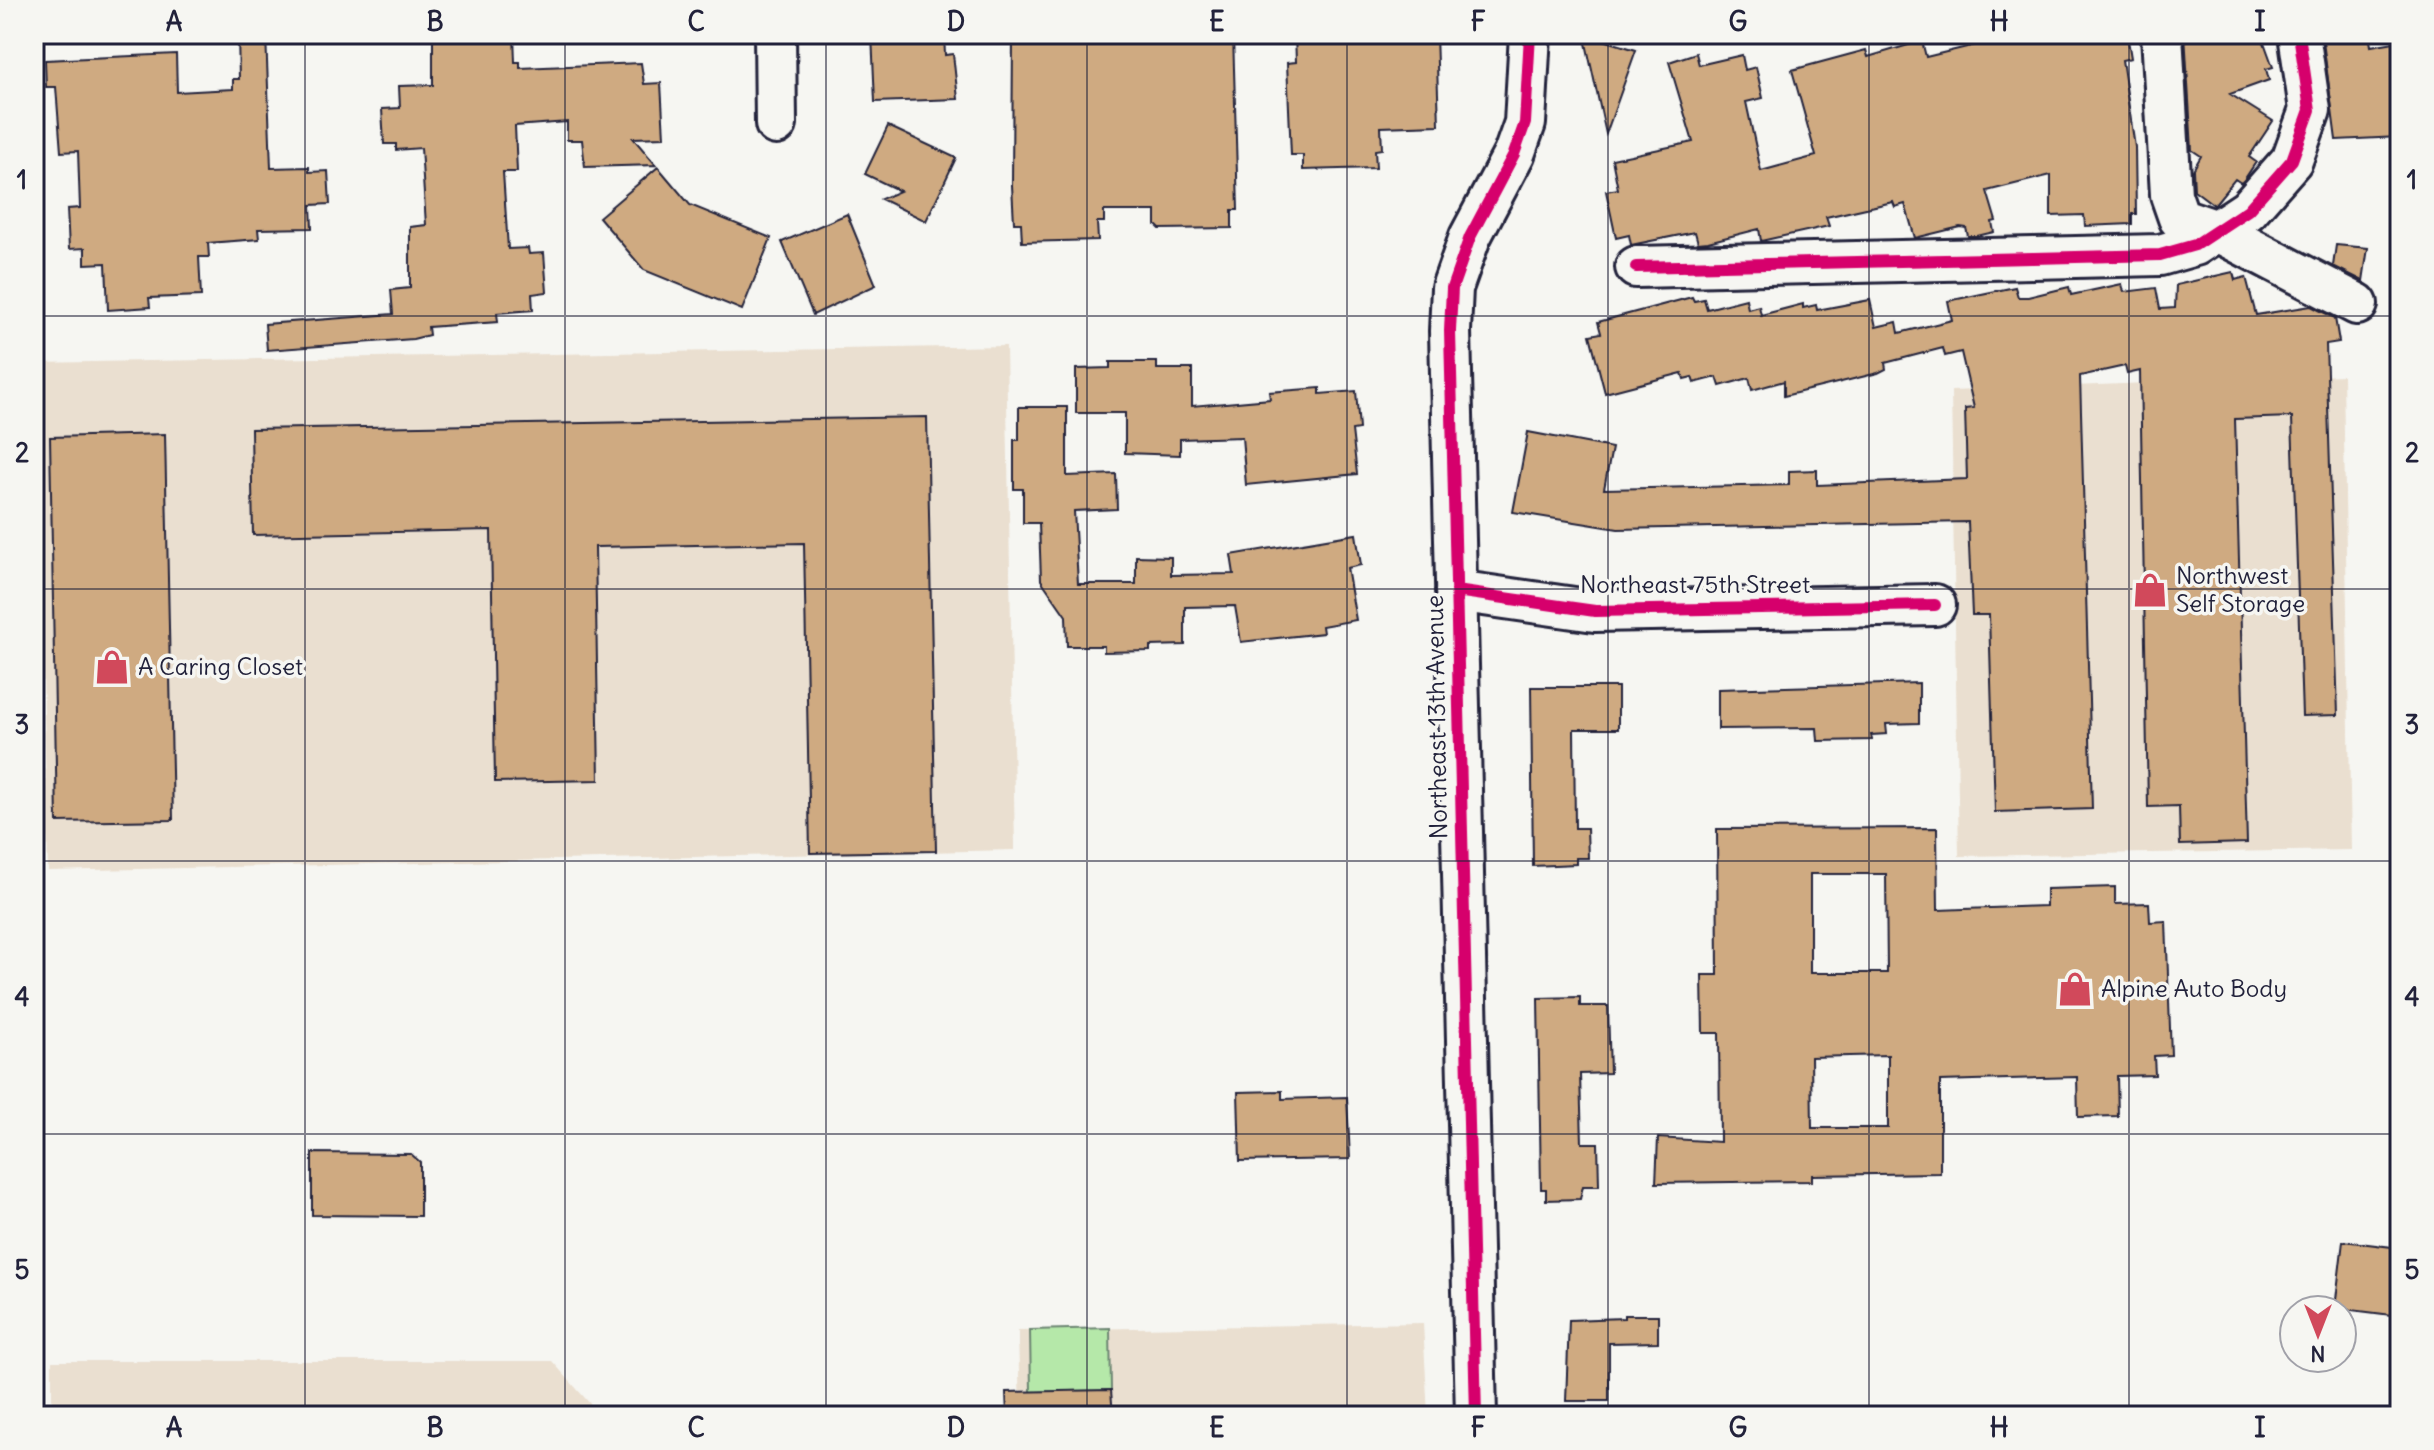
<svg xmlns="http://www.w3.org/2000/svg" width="2434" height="1450" viewBox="0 0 2434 1450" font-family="Delius,sans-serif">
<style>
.built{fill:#eadfd0}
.green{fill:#b5e8a9;stroke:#6c8572;stroke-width:2}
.building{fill:#cfaa81;stroke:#22223b;stroke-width:2;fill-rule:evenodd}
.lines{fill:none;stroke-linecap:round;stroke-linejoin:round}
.minor-casing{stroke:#22223b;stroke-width:46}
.minor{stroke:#f6f6f2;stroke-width:40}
.cycleway-casing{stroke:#f6f6f2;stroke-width:17}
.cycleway{stroke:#d6006c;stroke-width:12}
.grid{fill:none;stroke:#22223b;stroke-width:2;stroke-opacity:0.55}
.labels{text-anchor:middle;stroke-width:7;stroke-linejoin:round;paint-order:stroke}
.poi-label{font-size:24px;fill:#22223b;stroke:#f6f6f2;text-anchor:start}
.street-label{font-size:24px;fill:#22223b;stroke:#f6f6f2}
.neatline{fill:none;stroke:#22223b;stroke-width:3}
.grid-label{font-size:26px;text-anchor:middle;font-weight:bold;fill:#22223b}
</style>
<rect width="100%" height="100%" fill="#f6f6f2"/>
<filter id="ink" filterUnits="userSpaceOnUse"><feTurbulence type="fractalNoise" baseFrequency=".0125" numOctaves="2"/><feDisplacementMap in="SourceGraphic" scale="16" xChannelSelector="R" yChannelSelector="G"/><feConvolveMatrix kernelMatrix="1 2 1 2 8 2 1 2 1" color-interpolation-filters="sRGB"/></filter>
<g filter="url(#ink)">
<!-- built -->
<path class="built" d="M 1006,346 L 1015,850 L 48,871 L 35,363 Z
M 2343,375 L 2351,850 L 1959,856 L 1951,391 Z
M 1423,1323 L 1428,1416 L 1020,1416 L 1018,1330 Z
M 552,1361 L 601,1416 L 52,1416 L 52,1361 Z"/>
<!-- green -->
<path class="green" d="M 1110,1328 L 1111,1390 L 1031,1392 L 1030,1330 Z"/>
<!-- building -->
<path class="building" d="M 238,34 L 266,34 L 271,168 L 309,167 L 309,172 L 328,171 L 330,204 L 311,205 L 312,228 L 258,229 L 259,239 L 208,243 L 209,257 L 199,257 L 201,296 L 149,298 L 150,307 L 108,310 L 106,263 L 85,264 L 85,248 L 69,249 L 67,209 L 80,208 L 78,151 L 61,152 L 56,87 L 46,87 L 45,60 L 176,54 L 177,92 L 233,89 L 233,79 L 239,79 Z
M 433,34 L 514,34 L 515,62 L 520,62 L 520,68 L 641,63 L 644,84 L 661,83 L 664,137 L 633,138 L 656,165 L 585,167 L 582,140 L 567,140 L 567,122 L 515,126 L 517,172 L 503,172 L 508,249 L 528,248 L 529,254 L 544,253 L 547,292 L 532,294 L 533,310 L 497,313 L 498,322 L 428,327 L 429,335 L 413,339 L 267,350 L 265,324 L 393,314 L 391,290 L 410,288 L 410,227 L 426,225 L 421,148 L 396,150 L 396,144 L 384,144 L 382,109 L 400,108 L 399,86 L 433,85 Z
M 872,34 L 944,34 L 945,55 L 953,54 L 958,99 L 875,102 Z
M 1013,34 L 1233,34 L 1238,210 L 1232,210 L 1232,228 L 1160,229 L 1156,225 L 1156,211 L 1104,211 L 1104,222 L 1097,222 L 1098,240 L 1022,242 L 1021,223 L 1014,223 L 1012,185 Z
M 1295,34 L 1436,34 L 1439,125 L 1381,127 L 1382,149 L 1375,150 L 1376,168 L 1303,170 L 1303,155 L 1291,155 L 1287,63 L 1296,62 Z
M 1584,34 L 1636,50 L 1606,134 Z
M 2020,34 L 2127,34 L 2131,58 L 2122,60 L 2135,147 L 2136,214 L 2132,214 L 2132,224 L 2085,226 L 2084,215 L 2051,216 L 2051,175 L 1987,191 L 1996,221 L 1992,222 L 1994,232 L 1977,236 L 1968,236 L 1966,228 L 1960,227 L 1915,238 L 1905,204 L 1895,207 L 1893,202 L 1826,217 L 1829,226 L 1761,241 L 1759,229 L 1708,242 L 1698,243 L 1695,232 L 1631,245 L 1629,235 L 1616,238 L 1606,191 L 1618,189 L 1612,159 L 1693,142 L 1669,62 L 1696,53 L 1699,65 L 1742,55 L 1745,70 L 1756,67 L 1763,98 L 1746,102 L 1761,171 L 1816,156 L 1792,70 L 1866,50 L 1868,57 L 1922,41 L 1926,57 Z
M 2185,34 L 2261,34 L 2273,67 L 2266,69 L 2269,80 L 2230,94 L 2273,121 L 2249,157 L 2256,162 L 2244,180 L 2241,183 L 2235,179 L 2214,205 L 2194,190 L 2193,170 L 2201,156 L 2192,150 Z
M 2322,34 L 2369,34 L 2371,46 L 2400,41 L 2400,137 L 2336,140 Z
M 888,126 L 956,158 L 926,221 L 881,199 L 900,191 L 865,174 Z
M 658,167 L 690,205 L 771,238 L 742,310 L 644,270 L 599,217 Z
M 847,214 L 876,285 L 813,315 L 782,242 Z
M 2336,245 L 2368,248 L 2363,281 L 2333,266 Z
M 2233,272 L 2235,280 L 2246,277 L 2256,315 L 2311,306 L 2335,318 L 2339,342 L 2326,344 L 2338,715 L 2302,716 L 2292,417 L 2235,419 L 2247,843 L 2180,845 L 2179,806 L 2148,807 L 2140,371 L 2127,374 L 2125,366 L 2080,376 L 2092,809 L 1995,812 L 1989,615 L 1972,615 L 1968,522 L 1618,529 L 1513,512 L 1528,432 L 1612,448 L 1604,489 L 1789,485 L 1789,471 L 1817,470 L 1817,485 L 1967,479 L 1965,409 L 1974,408 L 1961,352 L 1945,356 L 1943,348 L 1885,363 L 1886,369 L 1878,373 L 1784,396 L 1784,381 L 1752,390 L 1749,378 L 1720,386 L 1717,377 L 1694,383 L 1692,377 L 1684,379 L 1682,373 L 1605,393 L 1590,335 L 1601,333 L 1598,322 L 1692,297 L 1694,301 L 1704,299 L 1707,309 L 1746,299 L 1748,309 L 1759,306 L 1761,315 L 1803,304 L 1803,308 L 1816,305 L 1817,310 L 1870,300 L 1876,327 L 1897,322 L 1899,333 L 1952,320 L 1948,301 L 2015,287 L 2018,297 L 2028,297 L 2069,287 L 2071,295 L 2122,284 L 2124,292 L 2156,288 L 2160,309 L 2175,308 L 2176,285 Z
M 1110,362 L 1157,362 L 1157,369 L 1192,369 L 1192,406 L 1270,399 L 1269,392 L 1320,388 L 1320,394 L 1356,391 L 1359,429 L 1352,430 L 1357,474 L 1246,485 L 1242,437 L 1180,439 L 1180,455 L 1125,453 L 1125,413 L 1076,413 L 1076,369 L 1110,368 Z
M 1019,407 L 1067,407 L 1067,476 L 1116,474 L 1117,509 L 1074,511 L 1078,584 L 1136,584 L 1136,556 L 1171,557 L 1171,575 L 1234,574 L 1231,555 L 1356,534 L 1361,565 L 1347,568 L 1356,620 L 1322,626 L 1323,633 L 1241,642 L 1235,606 L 1185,607 L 1185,645 L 1150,646 L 1150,651 L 1104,652 L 1104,646 L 1067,646 L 1066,616 L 1041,580 L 1039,523 L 1023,523 L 1023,489 L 1014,489 L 1014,440 L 1019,440 Z
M 927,417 L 936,851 L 810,853 L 804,543 L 595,547 L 599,780 L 495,782 L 491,530 L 253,535 L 251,429 Z
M 165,434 L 173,820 L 57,822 L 50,437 Z
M 1919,683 L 1919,723 L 1886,724 L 1887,734 L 1871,735 L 1872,740 L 1818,741 L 1817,728 L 1718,729 L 1718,689 Z
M 1531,687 L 1618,687 L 1618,729 L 1574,729 L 1575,828 L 1587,828 L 1588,858 L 1576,858 L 1576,864 L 1533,866 Z
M 1937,828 L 1938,910 L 2046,906 L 2046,889 L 2115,887 L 2115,904 L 2149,903 L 2150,922 L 2166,921 L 2171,1055 L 2154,1056 L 2155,1075 L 2117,1076 L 2118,1116 L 2078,1117 L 2077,1077 L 1940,1081 L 1940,1173 L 1812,1175 L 1812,1181 L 1656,1183 L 1658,1138 L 1720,1142 L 1719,1033 L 1703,1033 L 1702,975 L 1718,975 L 1717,829 ZM 1810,874 L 1886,874 L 1887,973 L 1810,973 ZM 1888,1055 L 1888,1128 L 1812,1128 L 1811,1057 Z
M 1580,997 L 1580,1006 L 1608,1006 L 1610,1073 L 1580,1074 L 1582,1143 L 1598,1143 L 1599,1186 L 1583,1186 L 1580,1199 L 1546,1200 L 1546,1189 L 1541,1189 L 1538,998 Z
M 1282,1091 L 1282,1099 L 1347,1097 L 1350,1159 L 1240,1161 L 1238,1092 Z
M 312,1153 L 411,1154 L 420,1162 L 420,1216 L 312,1215 Z
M 2343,1241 L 2400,1248 L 2400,1316 L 2335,1308 Z
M 1624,1315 L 1658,1315 L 1658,1342 L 1609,1343 L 1609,1401 L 1566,1401 L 1569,1320 L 1624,1318 Z
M 1111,1390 L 1113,1416 L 1007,1416 L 1006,1392 Z"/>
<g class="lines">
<!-- minor casing -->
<g class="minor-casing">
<path id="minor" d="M 775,34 L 776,124
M 2162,34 L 2171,195 L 2179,218 L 2217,231 L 2357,304
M 1636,267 L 2160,255 L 2195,245 L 2248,210 L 2292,160 L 2310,110 L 2299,34
M 1456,591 L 1595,611 L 1935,605
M 1476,1416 L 1450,331 L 1452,288 L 1470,237 L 1514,154 L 1525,123 L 1530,34"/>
</g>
<!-- minor -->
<use href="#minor" class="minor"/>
<!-- cycleway casing -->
<g class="cycleway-casing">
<path id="cycleway" d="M 1636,267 L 2160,255 L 2195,245 L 2248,210 L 2292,160 L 2310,110 L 2299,34
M 1456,591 L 1595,611 L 1935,605
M 1476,1416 L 1450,331 L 1452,288 L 1470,237 L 1514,154 L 1525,123 L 1530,34"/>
</g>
<!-- cycleway -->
<use href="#cycleway" class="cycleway"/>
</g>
</g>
<!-- grid -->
<path class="grid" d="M 305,34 L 305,1416M 565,34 L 565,1416M 826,34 L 826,1416M 1087,34 L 1087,1416M 1347,34 L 1347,1416M 1608,34 L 1608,1416M 1869,34 L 1869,1416M 2129,34 L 2129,1416M 34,316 L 2400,316M 34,589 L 2400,589M 34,861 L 2400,861M 34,1134 L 2400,1134"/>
<!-- icons -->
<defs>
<g id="shop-bare" transform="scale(2.76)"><path d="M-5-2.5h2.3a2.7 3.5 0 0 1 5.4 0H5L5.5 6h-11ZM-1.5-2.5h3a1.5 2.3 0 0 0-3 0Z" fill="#d1495b" stroke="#f6f6f2" stroke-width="2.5" paint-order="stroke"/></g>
</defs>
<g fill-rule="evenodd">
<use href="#shop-bare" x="2150" y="590"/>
<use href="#shop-bare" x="112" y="667"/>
<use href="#shop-bare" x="2075" y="989"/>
</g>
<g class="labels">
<!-- poi labels -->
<g class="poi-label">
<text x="2176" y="584">Northwest<tspan x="2176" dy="28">Self Storage</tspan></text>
<text x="138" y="675">A Caring Closet</text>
<text x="2101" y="997">Alpine Auto Body</text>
</g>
<!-- street labels -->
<g class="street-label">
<text x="1695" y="593">Northeast 75th Street</text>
<text transform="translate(1437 717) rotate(-91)" y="8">Northeast 13th Avenue</text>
</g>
</g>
<!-- margin -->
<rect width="2434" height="1450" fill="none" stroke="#f6f6f2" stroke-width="88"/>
<!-- north arrow -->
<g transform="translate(2318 1334) rotate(180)"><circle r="38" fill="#f6f6f2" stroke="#a1a1a9" stroke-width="2"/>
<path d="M0-6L14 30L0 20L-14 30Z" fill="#d1495b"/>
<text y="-12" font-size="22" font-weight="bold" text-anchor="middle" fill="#22223b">N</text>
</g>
<rect x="44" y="44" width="2346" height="1362" class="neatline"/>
<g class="grid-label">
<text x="174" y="31">A</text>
<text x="435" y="31">B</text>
<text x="696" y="31">C</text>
<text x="956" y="31">D</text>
<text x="1217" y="31">E</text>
<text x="1478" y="31">F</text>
<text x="1738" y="31">G</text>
<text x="1999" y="31">H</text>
<text x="2260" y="31">I</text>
<text x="22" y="189">1</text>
<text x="2412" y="189">1</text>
<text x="22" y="462">2</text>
<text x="2412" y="462">2</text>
<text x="22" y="734">3</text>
<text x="2412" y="734">3</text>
<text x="22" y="1006">4</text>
<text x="2412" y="1006">4</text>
<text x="22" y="1279">5</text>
<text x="2412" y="1279">5</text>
<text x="174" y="1437">A</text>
<text x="435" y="1437">B</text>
<text x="696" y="1437">C</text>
<text x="956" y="1437">D</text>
<text x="1217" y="1437">E</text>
<text x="1478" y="1437">F</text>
<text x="1738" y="1437">G</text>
<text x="1999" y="1437">H</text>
<text x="2260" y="1437">I</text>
</g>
</svg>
